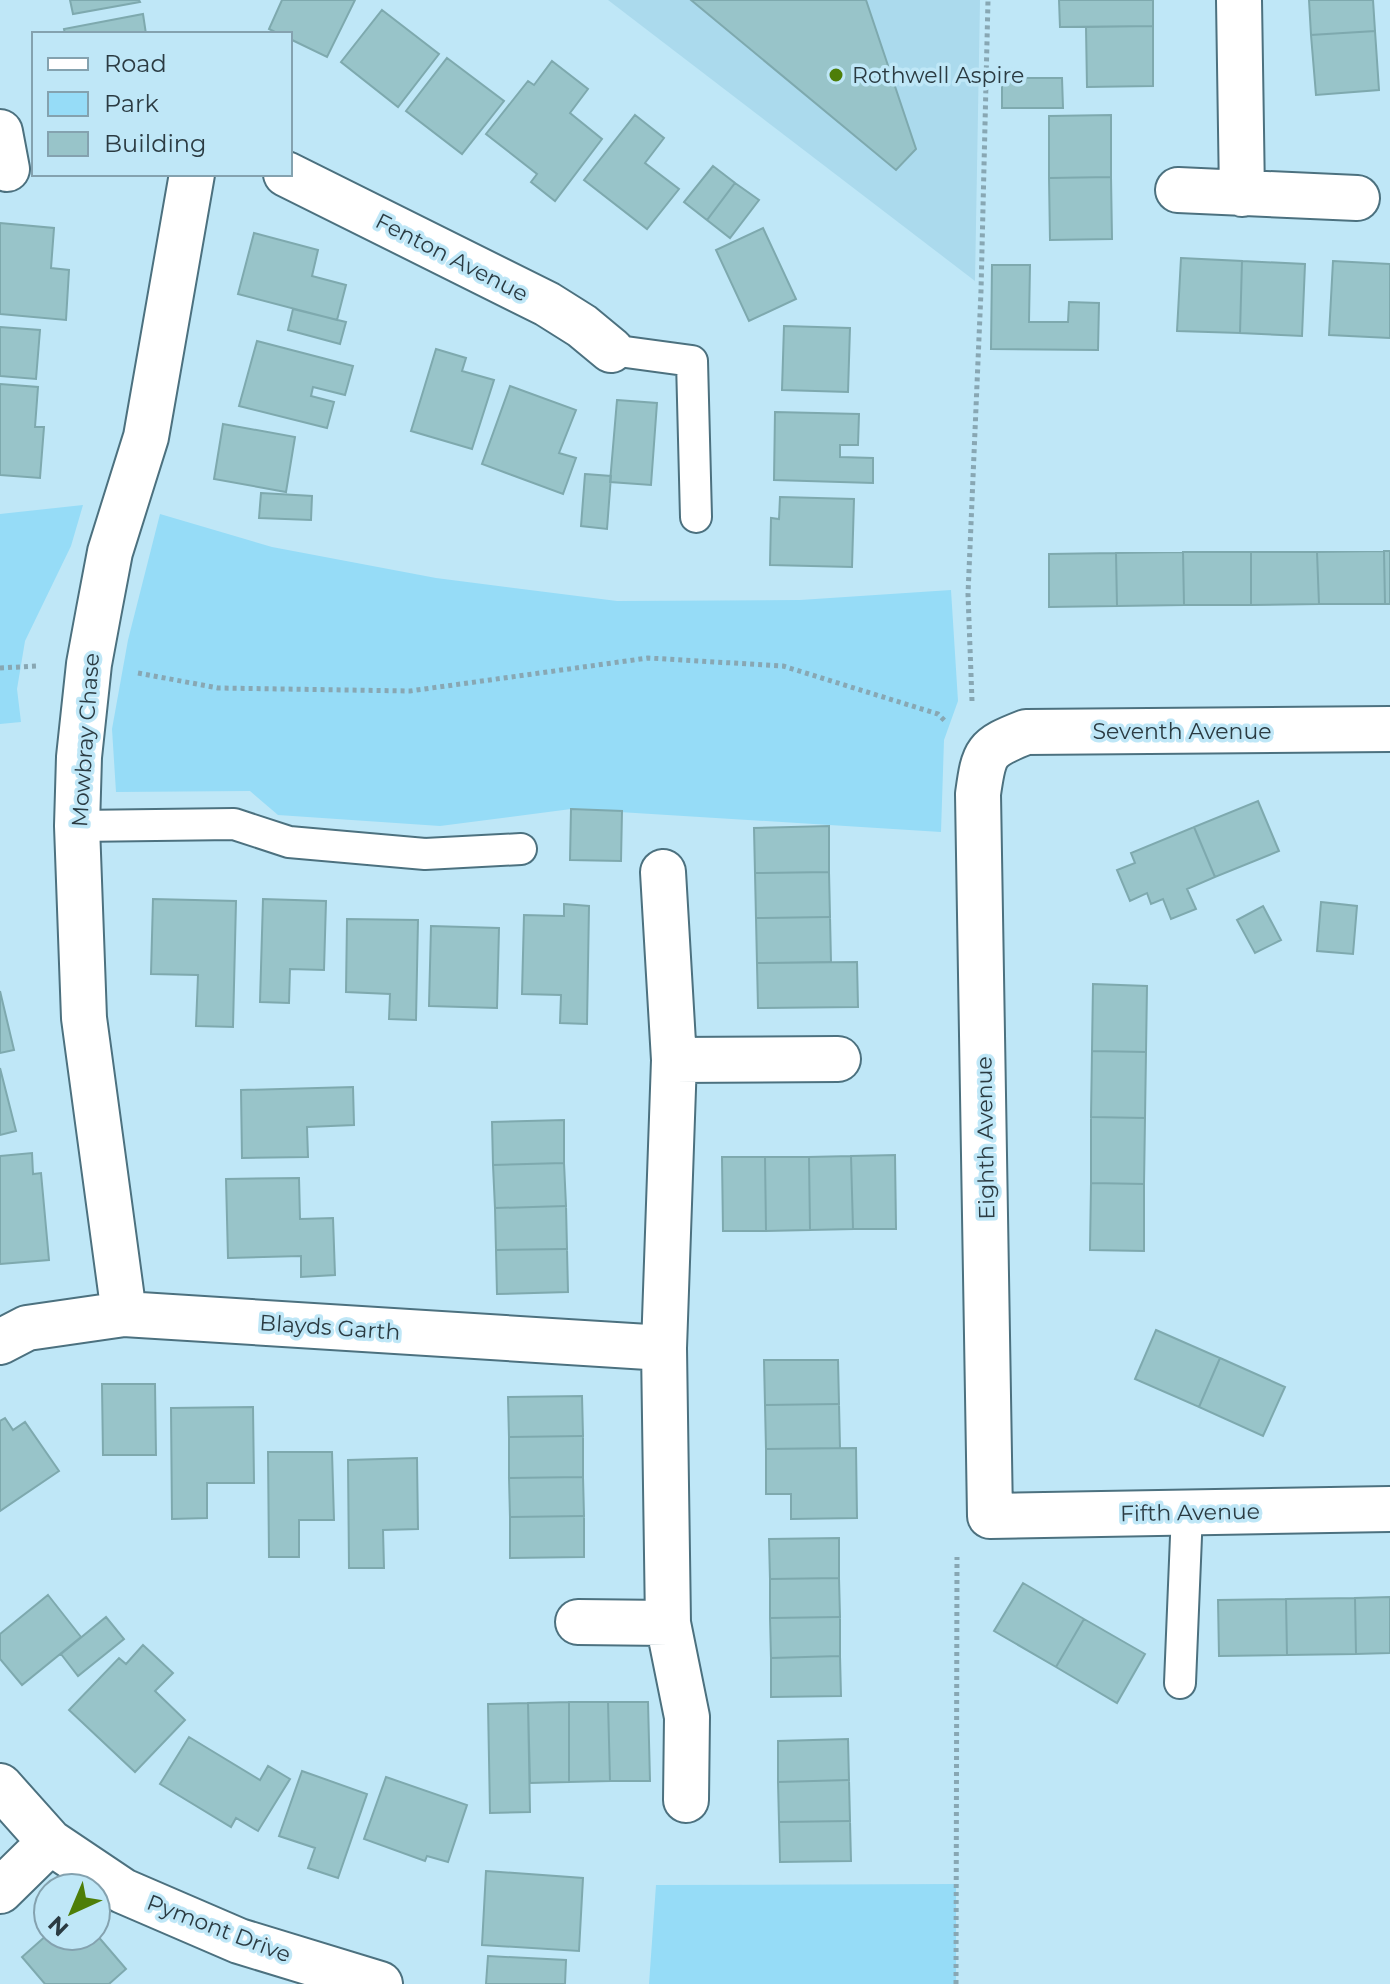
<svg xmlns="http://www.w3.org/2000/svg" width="1390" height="1984" viewBox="0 0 1390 1984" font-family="Montserrat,sans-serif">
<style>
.built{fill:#abdaed}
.green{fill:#96dcf7}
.building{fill:#98c4c9;stroke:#7ea9ae;stroke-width:2}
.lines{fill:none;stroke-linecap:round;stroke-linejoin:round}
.service-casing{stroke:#4c717f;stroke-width:34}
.minor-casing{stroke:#4c717f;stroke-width:48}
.path{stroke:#88a7b3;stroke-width:5;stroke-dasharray:4 4;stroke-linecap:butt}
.service{stroke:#fff;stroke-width:30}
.minor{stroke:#fff;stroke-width:44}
.poi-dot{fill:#4e7e08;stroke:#bfe7f7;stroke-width:3}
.labels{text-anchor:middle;stroke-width:7;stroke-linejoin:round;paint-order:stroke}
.poi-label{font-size:22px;fill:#2b3b42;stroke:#bfe7f7;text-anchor:start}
.street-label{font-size:22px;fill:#2b3b42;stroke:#bfe7f7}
</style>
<rect width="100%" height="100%" fill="#bfe7f7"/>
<!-- built -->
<path class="built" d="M 608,0 L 980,0 L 975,281 Z"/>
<!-- green -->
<path class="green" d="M 83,505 L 71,546 L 25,641 L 17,689 L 21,722 L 0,724 L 0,514 Z
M 160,514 L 272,547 L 436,578 L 617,601 L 800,600 L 951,590 L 958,701 L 944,740 L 941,832 L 571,809 L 440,826 L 278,815 L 250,791 L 116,792 L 112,729 L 128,640 Z
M 956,1884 L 956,1984 L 649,1984 L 656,1885 Z"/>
<!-- building -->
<path class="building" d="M 70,0 L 139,0 L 140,2 L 73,14 Z
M 282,0 L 355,0 L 327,57 L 290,39 L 290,34 L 279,34 L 269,29 Z
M 691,0 L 866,0 L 916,149 L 896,170 Z
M 1059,0 L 1153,0 L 1153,26 L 1060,27 Z
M 1309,0 L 1373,0 L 1375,31 L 1311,35 Z
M 382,10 L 439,54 L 398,107 L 341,62 Z
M 143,14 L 146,34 L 65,34 L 64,29 Z
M 1153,26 L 1153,86 L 1087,87 L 1086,27 Z
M 1375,31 L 1379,90 L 1316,95 L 1311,35 Z
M 447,58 L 504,101 L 462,154 L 406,111 Z
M 552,61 L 588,89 L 570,113 L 602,139 L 555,201 L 531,182 L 537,174 L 486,134 L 528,81 L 534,85 Z
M 1002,78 L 1062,78 L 1063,108 L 1002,108 Z
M 635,115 L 664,138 L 645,163 L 679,189 L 647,229 L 584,180 Z
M 1111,115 L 1111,177 L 1049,178 L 1049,116 Z
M 713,166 L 735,183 L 707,220 L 684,202 Z
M 1111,177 L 1112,239 L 1050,240 L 1049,178 Z
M 735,183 L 759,200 L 730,238 L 707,220 Z
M 0,223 L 54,228 L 51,268 L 69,270 L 66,320 L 0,314 Z
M 763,228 L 796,299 L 749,321 L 716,250 Z
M 254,233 L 318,250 L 312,276 L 346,285 L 337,320 L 238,294 Z
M 1181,258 L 1242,261 L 1240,333 L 1177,331 Z
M 1242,261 L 1305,264 L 1302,336 L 1240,333 Z
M 1333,261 L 1390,264 L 1390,338 L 1329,335 Z
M 992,265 L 1030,265 L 1029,322 L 1068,322 L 1069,302 L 1099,303 L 1098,350 L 991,349 Z
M 293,309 L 346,322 L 340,344 L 288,330 Z
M 784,326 L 850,328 L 848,392 L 782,390 Z
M 0,327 L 40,330 L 36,379 L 0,376 Z
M 257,341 L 353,366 L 345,395 L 313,387 L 311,396 L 334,402 L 327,428 L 239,406 Z
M 436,349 L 466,358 L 462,371 L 494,380 L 472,449 L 411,431 Z
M 0,384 L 38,387 L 35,427 L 44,427 L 40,478 L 0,475 Z
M 510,386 L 576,410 L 559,453 L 576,458 L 563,494 L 482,464 Z
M 617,400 L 657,403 L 651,485 L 610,482 Z
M 775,412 L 859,414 L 858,445 L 840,445 L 840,457 L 873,458 L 873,483 L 774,480 Z
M 223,424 L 295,437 L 286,492 L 214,479 Z
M 585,474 L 611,476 L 607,529 L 581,526 Z
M 261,493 L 312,496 L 311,520 L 259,518 Z
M 780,497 L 854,499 L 852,567 L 770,565 L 771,518 L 779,519 Z
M 1384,551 L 1385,604 L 1319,604 L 1317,552 Z
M 1384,551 L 1390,551 L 1390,604 L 1385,604 Z
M 1183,552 L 1184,605 L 1117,606 L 1116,553 Z
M 1183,552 L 1251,552 L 1251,605 L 1184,605 Z
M 1251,552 L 1317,552 L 1319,604 L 1251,605 Z
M 1116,553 L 1117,606 L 1049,607 L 1049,554 Z
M 1258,801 L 1279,851 L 1215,877 L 1194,827 Z
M 571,809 L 622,811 L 621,861 L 570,860 Z
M 829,826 L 829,872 L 755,873 L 754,828 Z
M 1194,827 L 1215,877 L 1187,889 L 1196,909 L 1171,919 L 1163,899 L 1151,904 L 1147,893 L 1130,901 L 1117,870 L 1135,863 L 1131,853 Z
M 829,872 L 830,917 L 756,918 L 755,873 Z
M 153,899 L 236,901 L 233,1027 L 196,1026 L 198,975 L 151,974 Z
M 263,899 L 326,901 L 324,970 L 290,969 L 289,1003 L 260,1002 Z
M 1321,902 L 1357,906 L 1353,954 L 1317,951 Z
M 564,904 L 589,906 L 587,1024 L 560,1023 L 561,995 L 522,994 L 524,915 L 564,916 Z
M 1263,906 L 1281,940 L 1255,953 L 1237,920 Z
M 830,917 L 831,962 L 757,963 L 756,918 Z
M 347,919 L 418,920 L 416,1020 L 389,1019 L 390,994 L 346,992 Z
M 431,926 L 499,928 L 497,1008 L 429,1006 Z
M 857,962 L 858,1007 L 758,1008 L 757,963 Z
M 1093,984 L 1147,986 L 1146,1052 L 1092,1051 Z
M 0,991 L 14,1050 L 0,1053 Z
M 1092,1051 L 1146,1052 L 1145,1118 L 1091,1117 Z
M 0,1068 L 16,1131 L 0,1135 Z
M 353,1087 L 354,1125 L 307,1127 L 308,1157 L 242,1158 L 241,1090 Z
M 1091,1117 L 1145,1118 L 1144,1184 L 1091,1183 Z
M 564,1120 L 564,1163 L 493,1165 L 492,1122 Z
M 32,1153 L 33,1174 L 41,1173 L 49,1260 L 0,1264 L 0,1156 Z
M 895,1155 L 896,1229 L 853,1229 L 851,1156 Z
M 851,1156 L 853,1229 L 810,1230 L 809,1157 Z
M 722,1157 L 765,1157 L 766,1231 L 723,1231 Z
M 765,1157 L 809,1157 L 810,1230 L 766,1231 Z
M 564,1163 L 566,1206 L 495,1208 L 493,1165 Z
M 299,1178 L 300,1219 L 333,1218 L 335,1275 L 301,1277 L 301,1256 L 228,1258 L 226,1179 Z
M 1091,1183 L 1144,1184 L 1144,1251 L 1090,1250 Z
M 566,1206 L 567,1249 L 496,1250 L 495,1208 Z
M 567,1249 L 568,1292 L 497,1294 L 496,1250 Z
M 1156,1330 L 1220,1358 L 1199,1407 L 1135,1379 Z
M 1220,1358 L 1285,1387 L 1263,1436 L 1199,1407 Z
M 764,1360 L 838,1360 L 839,1404 L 765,1405 Z
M 102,1384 L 155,1384 L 156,1455 L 103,1455 Z
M 582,1396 L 583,1436 L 509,1437 L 508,1397 Z
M 839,1404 L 840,1448 L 766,1449 L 765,1405 Z
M 253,1407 L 254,1483 L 207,1483 L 207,1518 L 172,1519 L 171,1408 Z
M 5,1418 L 13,1430 L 25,1422 L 59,1471 L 0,1511 L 0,1421 Z
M 583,1436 L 583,1477 L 509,1478 L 509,1437 Z
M 856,1448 L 857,1518 L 791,1519 L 791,1494 L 766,1494 L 766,1449 Z
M 268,1452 L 332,1452 L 334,1520 L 299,1520 L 299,1557 L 269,1557 Z
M 417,1458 L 418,1529 L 383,1530 L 384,1568 L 349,1568 L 348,1460 Z
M 583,1477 L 584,1516 L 510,1517 L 509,1478 Z
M 584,1516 L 584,1557 L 510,1558 L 510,1517 Z
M 839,1538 L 839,1578 L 770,1579 L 769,1539 Z
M 839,1578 L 840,1617 L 770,1618 L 770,1579 Z
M 1023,1583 L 1084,1619 L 1056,1667 L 994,1631 Z
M 48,1595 L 81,1637 L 22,1685 L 0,1659 L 0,1634 Z
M 1390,1597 L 1390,1653 L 1356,1654 L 1355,1598 Z
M 1355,1598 L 1356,1654 L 1287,1655 L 1286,1599 Z
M 1286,1599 L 1287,1655 L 1219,1656 L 1218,1600 Z
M 106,1617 L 124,1639 L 78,1676 L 61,1654 Z
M 840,1617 L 840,1656 L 771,1658 L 770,1618 Z
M 1084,1619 L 1145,1654 L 1117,1703 L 1056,1667 Z
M 143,1645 L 173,1673 L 155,1691 L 185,1720 L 135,1772 L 69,1710 L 119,1658 L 126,1664 Z
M 840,1656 L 841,1696 L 771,1697 L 771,1658 Z
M 569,1702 L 569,1782 L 530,1783 L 528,1703 Z
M 569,1702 L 608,1702 L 610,1781 L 569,1782 Z
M 608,1702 L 648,1702 L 650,1781 L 610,1781 Z
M 528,1703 L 530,1812 L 490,1813 L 488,1704 Z
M 189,1737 L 260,1780 L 268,1766 L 290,1779 L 258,1831 L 236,1818 L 231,1827 L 160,1784 Z
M 848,1739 L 849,1780 L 778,1782 L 778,1741 Z
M 302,1771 L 367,1794 L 338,1878 L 308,1868 L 315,1848 L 279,1836 Z
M 386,1777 L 467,1805 L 448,1862 L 427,1856 L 425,1861 L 364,1839 Z
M 849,1780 L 850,1821 L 779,1822 L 778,1782 Z
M 850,1821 L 851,1861 L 780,1862 L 779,1822 Z
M 486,1871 L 583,1878 L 579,1951 L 482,1945 Z
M 48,1934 L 48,1936 L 96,1936 L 96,1934 L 126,1969 L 109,1984 L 45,1984 L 22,1957 Z
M 488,1956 L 566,1960 L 565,1984 L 486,1984 Z"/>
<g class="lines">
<!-- service casing -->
<g class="service-casing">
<path id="service" d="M 611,350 L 692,361 L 696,517
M 77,826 L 234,824 L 289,842 L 425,854 L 521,849
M 1180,1683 L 1187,1512"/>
</g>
<!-- minor casing -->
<g class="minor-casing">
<path id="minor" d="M 1239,0 L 1242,194
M 0,132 L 7,169
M 286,174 L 547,304 L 582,326 L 611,350
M 1178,190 L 1357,198
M 1390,729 L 1026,732 C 985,748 984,751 978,794 L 990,1516 L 1390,1509
M 663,872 L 674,1060 L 664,1348 L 668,1623 L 687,1717 L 686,1800
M 674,1060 L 838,1059
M 124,1314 L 84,1018 L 77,826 L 79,757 L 89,664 L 99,610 L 110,552 L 146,437 L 192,174
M 0,1342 L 27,1328 L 124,1314 L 664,1348
M 578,1622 L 668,1623
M 0,1786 L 50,1842 L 123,1891 L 239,1941 L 380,1984
M 0,1891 L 50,1842"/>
</g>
<!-- path -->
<path class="path" d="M 0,668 L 37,666
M 138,673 L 218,688 L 410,691 L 648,658 L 783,666 L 938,714 L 946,722
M 972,701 L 968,594 L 981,291 L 988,0
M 956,1984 L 957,1557"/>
<!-- service -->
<use href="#service" class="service"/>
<!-- minor -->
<use href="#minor" class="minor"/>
</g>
<!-- markers -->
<circle class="poi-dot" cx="836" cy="75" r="8"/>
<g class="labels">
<!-- poi labels -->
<g class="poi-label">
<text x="852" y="83">Rothwell Aspire</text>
</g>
<!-- street labels -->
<g class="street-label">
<text transform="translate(452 257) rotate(27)" y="8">Fenton Avenue</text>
<text x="1182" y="739">Seventh Avenue</text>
<text transform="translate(85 740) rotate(-86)" y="8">Mowbray Chase</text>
<text transform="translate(985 1138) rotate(-91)" y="8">Eighth Avenue</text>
<text transform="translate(330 1327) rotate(4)" y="8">Blayds Garth</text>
<text transform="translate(1190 1512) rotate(-1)" y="8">Fifth Avenue</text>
<text transform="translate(219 1928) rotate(21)" y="8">Pymont Drive</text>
</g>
</g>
<!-- legend -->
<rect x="32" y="32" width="260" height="144" fill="#bfe7f7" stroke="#84a2af" stroke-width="2"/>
<rect x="48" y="58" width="40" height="12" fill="#ffffff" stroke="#84a2af" stroke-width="2"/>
<text x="104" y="72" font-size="24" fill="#2b3b42">Road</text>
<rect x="48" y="92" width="40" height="24" fill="#96dcf7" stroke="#84a2af" stroke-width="2"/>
<text x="104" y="112" font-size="24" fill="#2b3b42">Park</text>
<rect x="48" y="132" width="40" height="24" fill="#98c4c9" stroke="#84a2af" stroke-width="2"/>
<text x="104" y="152" font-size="24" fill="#2b3b42">Building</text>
<!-- north arrow -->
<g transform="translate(72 1912) rotate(224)"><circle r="38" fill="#bfe7f7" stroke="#84a2af" stroke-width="2"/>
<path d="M0-6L14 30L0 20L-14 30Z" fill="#4e7e08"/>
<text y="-12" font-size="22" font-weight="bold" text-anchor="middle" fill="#2b3b42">N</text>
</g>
</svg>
